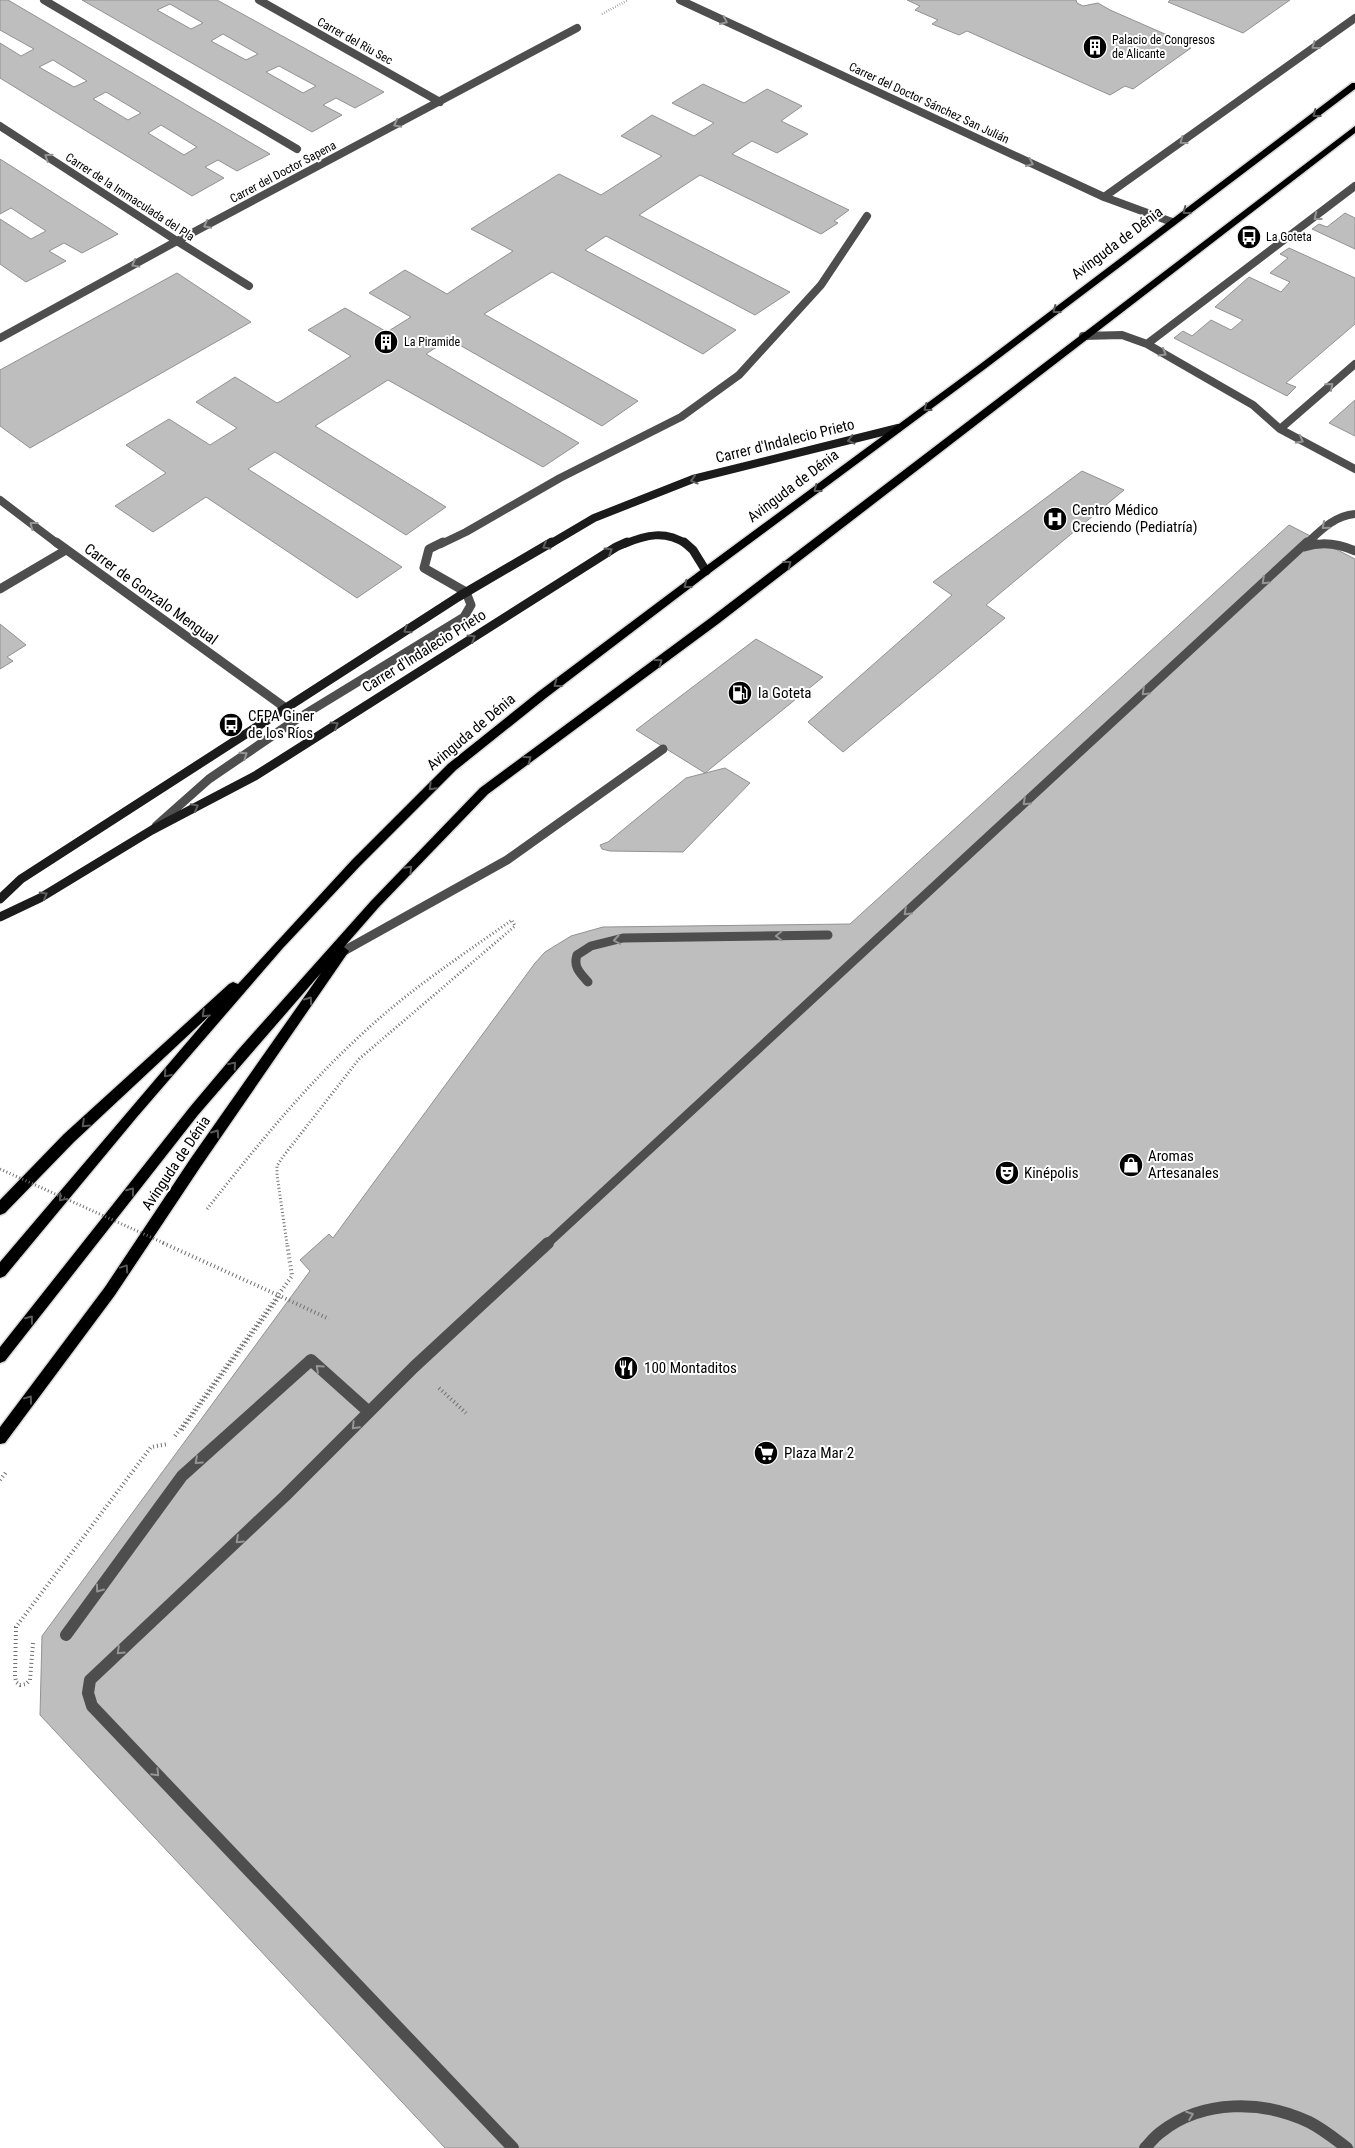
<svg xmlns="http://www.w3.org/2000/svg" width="1355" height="2148" viewBox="0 0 1355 2148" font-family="'Roboto Condensed',sans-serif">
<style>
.building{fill:#bebebe;stroke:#929292;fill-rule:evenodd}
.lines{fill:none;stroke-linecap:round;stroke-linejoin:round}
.primary-casing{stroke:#dbdbdb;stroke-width:3}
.path-far2{stroke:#707070;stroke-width:2.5;stroke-dasharray:0.5 2;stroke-linecap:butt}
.path-far1{stroke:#707070;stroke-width:3;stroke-dasharray:1 2.5;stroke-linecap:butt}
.path{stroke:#707070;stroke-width:4;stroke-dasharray:1 3;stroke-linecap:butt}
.lane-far2{stroke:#4e4e4e;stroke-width:8}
.lane-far1{stroke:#4e4e4e;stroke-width:9}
.lane{stroke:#4e4e4e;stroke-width:12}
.street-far1{stroke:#4e4e4e;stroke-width:8}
.street{stroke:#4e4e4e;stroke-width:9}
.secondary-far1{stroke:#1b1b1b;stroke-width:8}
.secondary{stroke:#1b1b1b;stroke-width:9}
.primary{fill:#000;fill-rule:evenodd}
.path-bridge-far1{stroke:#707070;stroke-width:3;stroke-dasharray:1 2.5;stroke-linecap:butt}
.path-bridge{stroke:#707070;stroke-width:4;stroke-dasharray:1 3;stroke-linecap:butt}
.oneway{stroke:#959595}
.oneway2{stroke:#595959}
.oneway3{stroke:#5f5f5f}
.labels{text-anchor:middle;stroke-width:4;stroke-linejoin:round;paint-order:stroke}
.far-poi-label{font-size:12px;fill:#000;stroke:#fff;text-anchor:start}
.far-street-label{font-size:12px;fill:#000;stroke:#fff}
.street-label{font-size:15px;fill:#000;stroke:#fff}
.poi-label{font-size:15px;fill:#000;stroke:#fff;text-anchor:start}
</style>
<rect width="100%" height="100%" fill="#fff"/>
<!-- building -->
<path class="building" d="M 0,0 L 8,0 L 270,154 L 237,171 L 218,160 L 205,167 L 224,178 L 192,196 L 0,78 L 0,43 L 21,56 L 34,49 L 0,30 ZM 53,60 L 87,81 L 74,87 L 39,67 ZM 106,92 L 141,113 L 128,120 L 93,99 ZM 161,125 L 197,147 L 184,155 L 148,133 Z
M 82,0 L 217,0 L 384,92 L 355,108 L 336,98 L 323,105 L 342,115 L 312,132 ZM 170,4 L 203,23 L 191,29 L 157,10 ZM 223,34 L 258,54 L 246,60 L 211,41 ZM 279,66 L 316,86 L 303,93 L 266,72 Z
M 907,0 L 1076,0 L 1077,3 L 1083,6 L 1098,3 L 1110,10 L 1190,45 L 1186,48 L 1191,48 L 1133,89 L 1125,86 L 1110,95 L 967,31 L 959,35 L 932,24 L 938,20 L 915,10 L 920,6 Z
M 1170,0 L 1290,0 L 1243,33 L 1168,2 Z
M 703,84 L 744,103 L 767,89 L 802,106 L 781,121 L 808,134 L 777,153 L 752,141 L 732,154 L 849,210 L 834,221 L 838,223 L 821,234 L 700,175 L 639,215 L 790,292 L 755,315 L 606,236 L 585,250 L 736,330 L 703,354 L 552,272 L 484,314 L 638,401 L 602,426 L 449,339 L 426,354 L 579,443 L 543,467 L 388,380 L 315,426 L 446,507 L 406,535 L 275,452 L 248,469 L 402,567 L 357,598 L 206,497 L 153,532 L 115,506 L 166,473 L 126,445 L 169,419 L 210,445 L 237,428 L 196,402 L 235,377 L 277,403 L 281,401 L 351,356 L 308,330 L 345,308 L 387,332 L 411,317 L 369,293 L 405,270 L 447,294 L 462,284 L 513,251 L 471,229 L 559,174 L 601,195 L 662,156 L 621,136 L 652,115 L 694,136 L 714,123 L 672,103 Z
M 0,159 L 118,234 L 82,253 L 64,243 L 49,251 L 66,261 L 26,282 L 0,264 L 0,219 L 31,239 L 46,231 L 11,208 L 0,214 Z
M 1345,213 L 1355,218 L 1355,249 L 1312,229 L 1319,224 L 1327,227 Z
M 1289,248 L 1355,278 L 1355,324 L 1286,383 L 1296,387 L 1287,396 L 1174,338 L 1183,331 L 1192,336 L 1211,320 L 1231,330 L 1243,320 L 1215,307 L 1249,277 L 1281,292 L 1290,282 L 1270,273 L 1288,258 L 1280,254 Z
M 177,273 L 251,322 L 30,448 L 0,426 L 0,370 Z
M 1355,400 L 1355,436 L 1329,423 Z
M 1082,471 L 1124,490 L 986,605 L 1005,618 L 843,752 L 808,722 L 952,595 L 933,582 Z
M 1289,525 L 1355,559 L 1355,2148 L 445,2148 L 40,1715 L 42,1636 L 310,1271 L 300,1260 L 329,1234 L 333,1238 L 535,963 L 545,952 L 571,936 L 603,927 L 850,924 Z
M 0,624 L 26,645 L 7,657 L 13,661 L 0,669 Z
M 756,639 L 823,677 L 705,773 L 636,730 Z
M 725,768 L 750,783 L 683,852 L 610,851 L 602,849 L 600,845 L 608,842 L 686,778 Z"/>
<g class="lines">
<!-- primary casing -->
<g class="primary-casing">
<path id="primary" d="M 1352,83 L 1355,83 L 1355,89 L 985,369 L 710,573 L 546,698 L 456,770 L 360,866 L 283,948 L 137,1117 L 5,1276 L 0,1278 L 0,1262 L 211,1014 L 74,1142 L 5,1213 L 0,1215 L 0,1200 L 64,1134 L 229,984 L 233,982 L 238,984 L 352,860 L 448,764 L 538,692 L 702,569 L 979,365 Z
M 1355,126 L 1355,133 L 718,624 L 488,794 L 379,907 L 344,947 L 349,951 L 347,954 L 201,1166 L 115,1295 L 5,1443 L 0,1444 L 0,1427 L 105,1287 L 191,1158 L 321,973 L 198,1115 L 5,1361 L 0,1363 L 0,1347 L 190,1107 L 238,1050 L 371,901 L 480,788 L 710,618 Z"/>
</g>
<!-- path-far2 -->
<path class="path-far2" d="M 602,14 L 628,0"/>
<!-- path-far1 -->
<path class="path-far1" d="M 207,1209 C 256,1147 305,1086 363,1033 C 409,990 461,956 512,920 L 515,926 L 359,1059 L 282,1158 L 277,1166 L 277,1175 L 287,1244"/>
<!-- path -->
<path class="path" d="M 439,1388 L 466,1413
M 182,1430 L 280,1296 L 329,1319
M 175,1436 L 292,1276 L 287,1243
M 0,1480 L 7,1471
M 33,1643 L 30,1680 L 26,1684 L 20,1685 L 16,1682 L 15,1676 L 16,1627 L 151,1447 L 168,1444"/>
<!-- lane-far2 -->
<path class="lane-far2" d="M 177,241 L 249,286
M 441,544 L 466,532 L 560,478 L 681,417 L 739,375 L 821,285 L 867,216
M 1306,544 C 1321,530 1334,516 1355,514
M 1317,544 L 1331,544"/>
<!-- lane-far1 -->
<path class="lane-far1" d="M 443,542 L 429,549 L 424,568 L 466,592
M 1304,547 C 1322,541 1338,543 1355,551
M 342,952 L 507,860 L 663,749
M 588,982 C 580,973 573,967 577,955 L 591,946 L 623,938 L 828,935
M 547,1244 L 1307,542"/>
<!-- lane -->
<path class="lane" d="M 66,1635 L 182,1476 L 311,1360 L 369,1412
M 513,2148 L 92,1706 L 88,1693 L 90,1680 L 285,1496 L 414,1367 L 548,1243
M 1145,2148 C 1150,2143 1155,2136 1161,2132 C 1203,2099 1263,2100 1309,2122 C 1323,2129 1335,2139 1347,2148"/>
<!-- street-far1 -->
<path class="street-far1" d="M 44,0 L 297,149
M 259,0 L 440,102
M 680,0 L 1104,197 L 1172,222
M 0,126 L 177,241
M 1104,197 L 1355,18
M 1083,336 L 1122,335 L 1147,344 L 1253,405 L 1280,429 L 1355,469
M 0,338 L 177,241 L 577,28
M 1147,344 L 1355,186
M 1280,429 L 1355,364
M 0,500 L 58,544"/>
<!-- street -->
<path class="street" d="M 56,542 L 287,709
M 0,589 L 66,550
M 156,826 L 209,779 L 297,719 L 464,617 L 471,605 L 466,592"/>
<!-- secondary-far1 -->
<path class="secondary-far1" d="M 550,544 L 594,518 L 693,479 L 898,428
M 624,544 C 646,535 665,530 686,544"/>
<!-- secondary -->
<path class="secondary" d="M 684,542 L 693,550 L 706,571
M 0,899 L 21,879 L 458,597 L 552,542
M 0,917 L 40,898 L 152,830 L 255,776 L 616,547 L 627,542"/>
<!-- primary -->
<use href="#primary" class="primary"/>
<!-- path-bridge-far1 -->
<path class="path-bridge-far1" d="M 0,1169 L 166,1244"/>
<!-- path-bridge -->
<path class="path-bridge" d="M 163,1243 L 280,1296"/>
</g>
<!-- one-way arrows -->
<defs><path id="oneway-chevron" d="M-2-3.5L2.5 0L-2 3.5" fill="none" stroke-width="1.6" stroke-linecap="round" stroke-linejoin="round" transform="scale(1.25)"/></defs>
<g class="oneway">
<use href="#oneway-chevron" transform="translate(724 21) rotate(25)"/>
<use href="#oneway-chevron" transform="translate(1315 46) rotate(144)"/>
<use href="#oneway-chevron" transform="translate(397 124) rotate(152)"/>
<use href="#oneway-chevron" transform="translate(1183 141) rotate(144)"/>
<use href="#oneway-chevron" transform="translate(48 157) rotate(-147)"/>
<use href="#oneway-chevron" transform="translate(1030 163) rotate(25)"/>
<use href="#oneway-chevron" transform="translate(1317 217) rotate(142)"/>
<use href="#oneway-chevron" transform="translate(207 225) rotate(152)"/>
<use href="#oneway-chevron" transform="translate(135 264) rotate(151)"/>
<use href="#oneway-chevron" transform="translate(1163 353) rotate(30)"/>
<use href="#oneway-chevron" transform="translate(1330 386) rotate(-41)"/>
<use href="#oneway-chevron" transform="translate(1300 440) rotate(28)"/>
<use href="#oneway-chevron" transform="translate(33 525) rotate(-143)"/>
<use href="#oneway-chevron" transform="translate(1325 526) rotate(140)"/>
<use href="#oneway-chevron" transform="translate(1265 581) rotate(137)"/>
<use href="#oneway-chevron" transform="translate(1145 692) rotate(137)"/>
<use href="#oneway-chevron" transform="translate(244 755) rotate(-34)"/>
<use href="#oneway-chevron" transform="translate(1026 802) rotate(137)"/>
<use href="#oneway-chevron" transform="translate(907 912) rotate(137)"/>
<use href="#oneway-chevron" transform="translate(779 936) rotate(179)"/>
<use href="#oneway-chevron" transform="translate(617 940) rotate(170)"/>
<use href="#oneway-chevron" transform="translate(319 1368) rotate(-138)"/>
<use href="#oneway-chevron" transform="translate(355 1426) rotate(135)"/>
<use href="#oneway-chevron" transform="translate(198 1461) rotate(138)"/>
<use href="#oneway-chevron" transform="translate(239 1540) rotate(137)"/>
<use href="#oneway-chevron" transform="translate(99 1589) rotate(126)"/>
<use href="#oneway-chevron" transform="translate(120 1651) rotate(137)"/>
<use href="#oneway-chevron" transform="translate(156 1773) rotate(46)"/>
<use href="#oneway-chevron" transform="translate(1190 2115) rotate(-20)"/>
</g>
<g class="oneway2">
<use href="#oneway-chevron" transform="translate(1316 114) rotate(143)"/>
<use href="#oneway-chevron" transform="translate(1186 211) rotate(143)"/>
<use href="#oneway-chevron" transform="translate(1056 310) rotate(143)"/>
<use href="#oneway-chevron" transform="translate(927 408) rotate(144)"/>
<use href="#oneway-chevron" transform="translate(817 489) rotate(143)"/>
<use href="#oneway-chevron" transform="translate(788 564) rotate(-38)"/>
<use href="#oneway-chevron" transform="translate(687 585) rotate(143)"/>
<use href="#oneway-chevron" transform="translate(659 662) rotate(-36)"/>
<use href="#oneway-chevron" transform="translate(557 684) rotate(143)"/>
<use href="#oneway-chevron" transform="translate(528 759) rotate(-36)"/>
<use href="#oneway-chevron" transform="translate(432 787) rotate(135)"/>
<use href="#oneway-chevron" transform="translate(409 869) rotate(-46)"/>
<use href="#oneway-chevron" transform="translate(309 1000) rotate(-55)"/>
<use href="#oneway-chevron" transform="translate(205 1014) rotate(137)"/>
<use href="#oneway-chevron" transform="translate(233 1065) rotate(-50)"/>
<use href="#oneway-chevron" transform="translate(167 1074) rotate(131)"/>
<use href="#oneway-chevron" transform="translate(85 1124) rotate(137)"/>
<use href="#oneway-chevron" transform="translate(216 1133) rotate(-55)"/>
<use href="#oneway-chevron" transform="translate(131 1191) rotate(-52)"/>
<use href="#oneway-chevron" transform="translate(62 1198) rotate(130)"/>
<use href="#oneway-chevron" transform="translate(125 1268) rotate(-56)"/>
<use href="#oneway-chevron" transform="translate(30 1319) rotate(-52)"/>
<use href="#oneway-chevron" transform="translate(29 1399) rotate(-53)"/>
</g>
<g class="oneway3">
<use href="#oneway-chevron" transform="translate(851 440) rotate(166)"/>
<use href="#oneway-chevron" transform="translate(694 480) rotate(163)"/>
<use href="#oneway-chevron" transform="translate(546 546) rotate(150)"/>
<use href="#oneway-chevron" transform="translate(609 551) rotate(-32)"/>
<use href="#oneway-chevron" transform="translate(407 630) rotate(147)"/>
<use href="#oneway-chevron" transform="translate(472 638) rotate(-32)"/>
<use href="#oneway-chevron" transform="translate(335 725) rotate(-32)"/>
<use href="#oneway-chevron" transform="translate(195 807) rotate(-28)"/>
<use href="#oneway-chevron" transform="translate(44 895) rotate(-30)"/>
</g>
<!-- icons -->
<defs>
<g id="building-disc" transform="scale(1.25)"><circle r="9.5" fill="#000" stroke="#fff"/><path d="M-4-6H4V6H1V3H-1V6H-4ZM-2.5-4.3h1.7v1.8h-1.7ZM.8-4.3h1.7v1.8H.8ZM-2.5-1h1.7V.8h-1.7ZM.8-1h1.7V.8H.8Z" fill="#fff"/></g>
<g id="bus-disc" transform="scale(1.25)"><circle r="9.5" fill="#000" stroke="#fff"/><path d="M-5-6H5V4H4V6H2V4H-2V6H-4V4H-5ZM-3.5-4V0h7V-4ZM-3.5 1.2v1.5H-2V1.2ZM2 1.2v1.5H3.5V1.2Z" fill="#fff"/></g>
<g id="hospital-disc" transform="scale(1.25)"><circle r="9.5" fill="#000" stroke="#fff"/><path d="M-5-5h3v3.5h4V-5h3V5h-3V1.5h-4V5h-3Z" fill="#fff"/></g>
<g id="fuel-disc" transform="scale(1.25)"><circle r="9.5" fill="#000" stroke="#fff"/><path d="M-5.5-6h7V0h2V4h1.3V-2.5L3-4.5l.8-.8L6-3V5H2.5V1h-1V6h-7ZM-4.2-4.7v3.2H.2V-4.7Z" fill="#fff"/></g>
<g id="shop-disc" transform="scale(1.25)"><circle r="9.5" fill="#000" stroke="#fff"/><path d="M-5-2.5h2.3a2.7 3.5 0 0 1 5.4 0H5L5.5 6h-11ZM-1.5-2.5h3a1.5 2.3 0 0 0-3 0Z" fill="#fff"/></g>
<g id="theatre-disc" transform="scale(1.25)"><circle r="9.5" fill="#000" stroke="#fff"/><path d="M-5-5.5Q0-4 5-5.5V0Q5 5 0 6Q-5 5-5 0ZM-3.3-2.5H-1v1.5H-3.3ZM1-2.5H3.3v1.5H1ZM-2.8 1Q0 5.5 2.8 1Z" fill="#fff"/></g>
<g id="restaurant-disc" transform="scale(1.25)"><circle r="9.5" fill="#000" stroke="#fff"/><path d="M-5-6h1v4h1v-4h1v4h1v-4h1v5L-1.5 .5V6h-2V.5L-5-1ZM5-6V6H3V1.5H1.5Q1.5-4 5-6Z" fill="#fff"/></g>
<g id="supermarket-disc" transform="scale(1.25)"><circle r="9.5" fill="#000" stroke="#fff"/><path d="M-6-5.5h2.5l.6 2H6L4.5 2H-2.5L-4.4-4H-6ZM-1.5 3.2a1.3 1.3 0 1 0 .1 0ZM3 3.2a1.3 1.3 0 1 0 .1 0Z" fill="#fff"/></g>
</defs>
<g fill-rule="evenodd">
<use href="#building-disc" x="1095" y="47"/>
<use href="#bus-disc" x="1249" y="237"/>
<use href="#building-disc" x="386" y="342"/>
<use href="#hospital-disc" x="1055" y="519"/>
<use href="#fuel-disc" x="740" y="693"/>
<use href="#bus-disc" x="231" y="725"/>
<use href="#shop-disc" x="1131" y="1165"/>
<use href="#theatre-disc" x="1007" y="1173"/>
<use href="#restaurant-disc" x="626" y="1368"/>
<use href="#supermarket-disc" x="766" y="1453"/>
</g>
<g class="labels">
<!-- far-poi labels -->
<g class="far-poi-label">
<text x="1112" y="44">Palacio de Congresos<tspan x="1112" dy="14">de Alicante</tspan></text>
<text x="1266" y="241">La Goteta</text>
<text x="404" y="346">La Piramide</text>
</g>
<!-- far-street labels -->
<g class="far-street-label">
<text transform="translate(355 41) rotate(29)" y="4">Carrer del Riu Sec</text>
<text transform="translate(929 103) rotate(25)" y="4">Carrer del Doctor Sánchez San Julián</text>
<text transform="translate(283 172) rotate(-28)" y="4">Carrer del Doctor Sapena</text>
<text transform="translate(130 197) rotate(33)" y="4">Carrer de la Immaculada del Pla</text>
</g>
<!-- street labels -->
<g class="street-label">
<text transform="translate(1117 243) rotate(-37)" y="5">Avinguda de Dénia</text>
<text transform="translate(785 441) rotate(-14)" y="5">Carrer d'Indalecio Prieto</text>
<text transform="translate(793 486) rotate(-37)" y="5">Avinguda de Dénia</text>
<text transform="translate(151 594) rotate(36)" y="5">Carrer de Gonzalo Mengual</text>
<text transform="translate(424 651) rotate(-32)" y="5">Carrer d'Indalecio Prieto</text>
<text transform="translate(471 732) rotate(-40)" y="5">Avinguda de Dénia</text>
<text transform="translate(176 1163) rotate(-56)" y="5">Avinguda de Dénia</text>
</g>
<!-- poi labels -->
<g class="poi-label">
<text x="1072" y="515">Centro Médico<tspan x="1072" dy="17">Creciendo (Pediatría)</tspan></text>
<text x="758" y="698">la Goteta</text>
<text x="248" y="721">CFPA Giner<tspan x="248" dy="17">de los Ríos</tspan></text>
<text x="1148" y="1161">Aromas<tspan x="1148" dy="17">Artesanales</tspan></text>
<text x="1024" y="1178">Kinépolis</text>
<text x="644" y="1373">100 Montaditos</text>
<text x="784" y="1458">Plaza Mar 2</text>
</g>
</g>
</svg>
